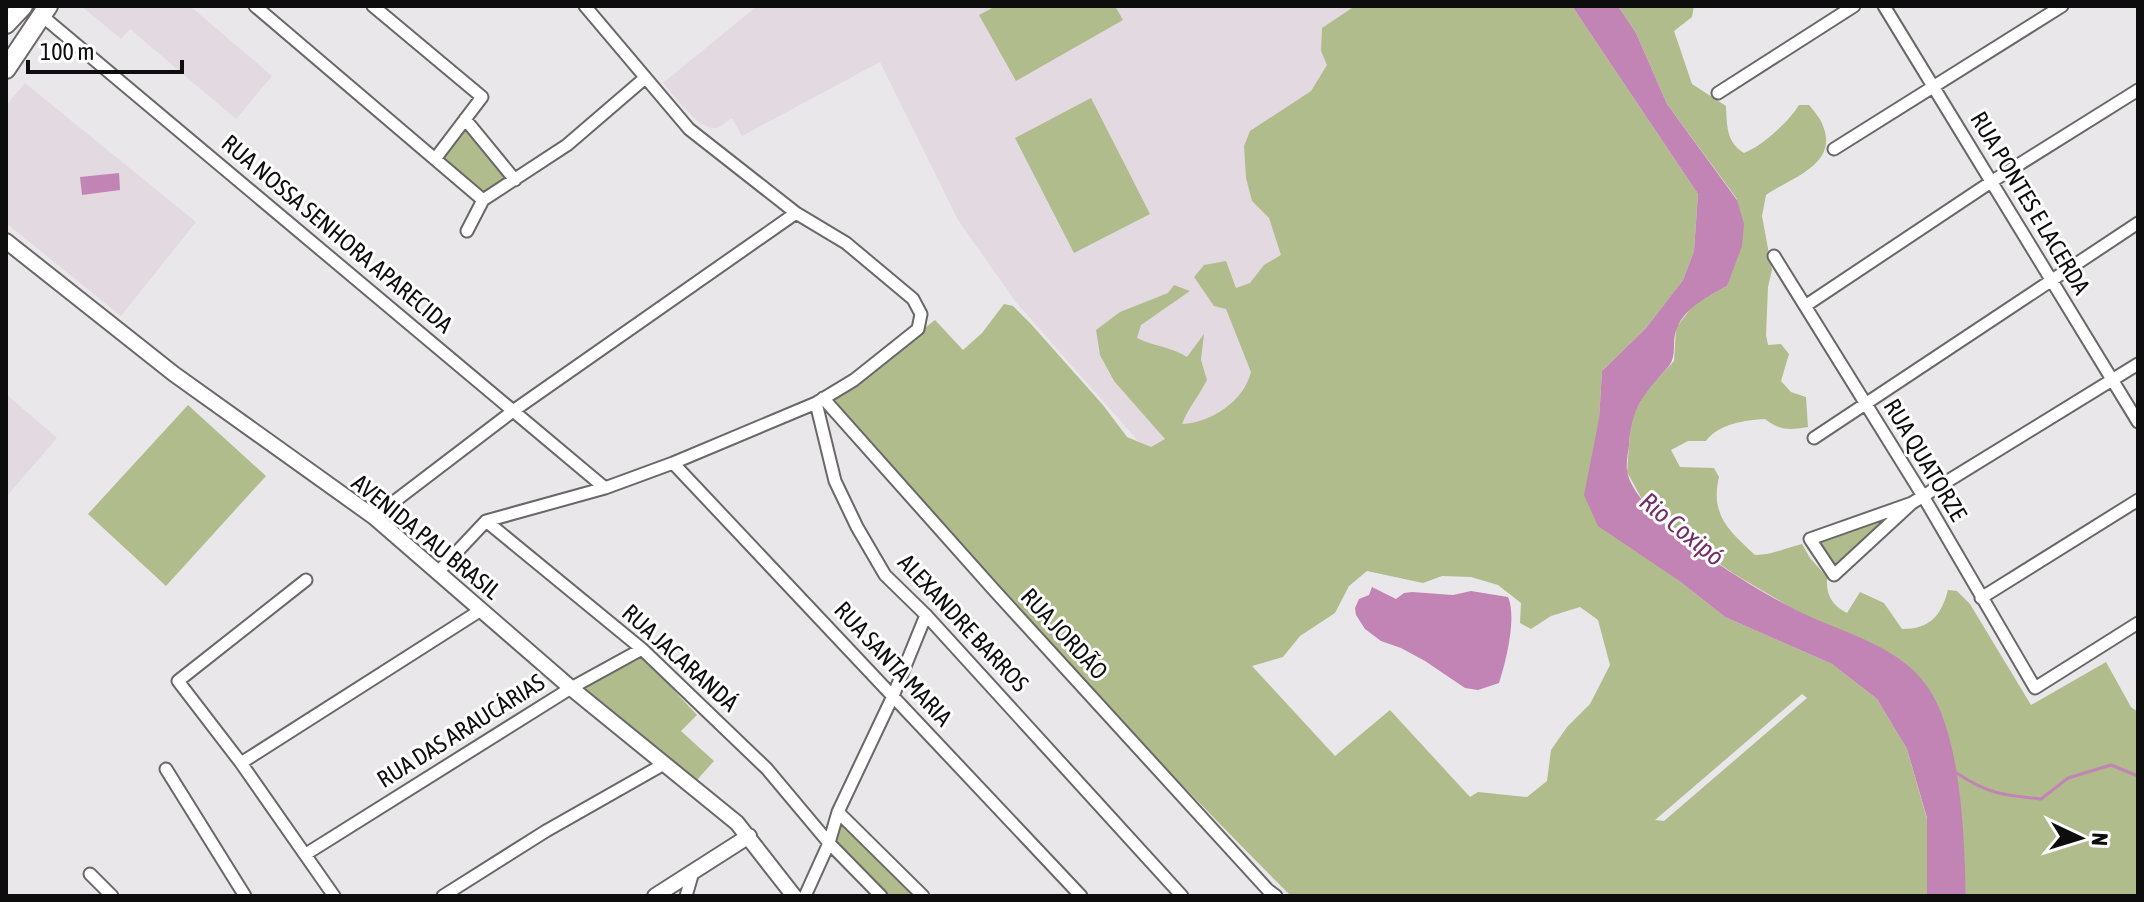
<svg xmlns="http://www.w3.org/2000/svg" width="2144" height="902" viewBox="0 0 2144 902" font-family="'Asap Condensed',sans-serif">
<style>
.built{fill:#e3d9e1}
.green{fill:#b1bc8c;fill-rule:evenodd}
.water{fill:#c283b5}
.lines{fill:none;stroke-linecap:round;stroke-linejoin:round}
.stream{stroke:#c283b5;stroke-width:3}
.minor-casing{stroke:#6a6769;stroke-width:15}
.tertiary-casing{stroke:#6a6769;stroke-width:18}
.trunk-casing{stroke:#6a6769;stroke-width:22}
.minor{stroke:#fff;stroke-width:11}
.tertiary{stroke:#fff;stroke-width:14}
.trunk{stroke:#fff;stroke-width:18}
.labels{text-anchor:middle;stroke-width:6;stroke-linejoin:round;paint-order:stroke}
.street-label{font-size:24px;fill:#0e0d0e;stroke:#fff}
.water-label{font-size:26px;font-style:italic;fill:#762b6b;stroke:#fff}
</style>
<rect width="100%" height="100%" fill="#eae7ea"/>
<!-- built -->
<path class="built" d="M 81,6 L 190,6 L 272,76 L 236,119 L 130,29 L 121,39 Z
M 757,6 L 1572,6 L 1572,198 L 1153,458 L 1015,301 L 958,220 L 880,62 L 742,136 L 732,118 L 718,128 L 710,128 L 700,123 L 683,107 L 663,83 Z
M 25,83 L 196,222 L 121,316 L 6,223 L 6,106 Z
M 6,394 L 57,438 L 6,497 Z"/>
<!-- green -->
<path class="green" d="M 996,6 L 1115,6 L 1123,20 L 1016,81 L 979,15 Z
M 1355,6 L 1572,6 L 1698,194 L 1694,251 L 1683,280 L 1646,328 L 1602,371 L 1599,419 L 1678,580 L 1725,617 L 1832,664 L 1877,699 L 1907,749 L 1927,819 L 1927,896 L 1291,896 C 1132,737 980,570 831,401 L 935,320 L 963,350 L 982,333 L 1004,304 L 1013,306 L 1031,324 L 1103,405 L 1127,437 L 1151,447 L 1165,439 L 1114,381 L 1100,355 L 1096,330 L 1120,312 L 1168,293 L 1174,285 L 1190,291 L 1141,325 L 1137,338 C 1153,346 1172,347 1187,357 L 1204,334 L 1201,360 L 1207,380 C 1199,396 1188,408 1182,424 C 1211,423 1244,401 1251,372 L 1226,309 L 1214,306 L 1194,277 L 1204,265 L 1226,261 L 1236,288 L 1250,283 L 1264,265 L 1281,255 L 1269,218 L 1252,201 L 1246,178 L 1244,146 L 1250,131 L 1311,91 L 1327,65 L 1321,51 L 1322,28 ZM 1367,571 L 1423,583 L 1442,576 L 1471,577 L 1498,585 L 1521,603 L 1520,623 L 1531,629 L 1551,616 L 1580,607 L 1598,620 L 1610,665 L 1590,704 L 1567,727 L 1551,750 L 1547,781 L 1527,797 L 1478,792 L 1470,797 L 1390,710 L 1335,756 L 1252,666 L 1283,657 L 1300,636 L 1335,613 L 1349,586 ZM 1802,694 L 1807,698 L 1664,821 L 1655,820 Z
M 1618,6 L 1694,6 L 1692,17 L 1674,31 L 1692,84 L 1726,106 C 1727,125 1726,142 1744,153 C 1763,146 1789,121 1799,105 L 1809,105 C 1814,111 1821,119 1823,126 C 1839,165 1790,178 1766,195 L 1762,216 L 1772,270 L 1768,287 L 1766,335 L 1768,345 L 1781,344 L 1789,354 L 1781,381 L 1791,392 L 1806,397 L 1808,427 C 1790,430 1780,431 1765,419 C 1746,420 1718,424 1706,441 L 1688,441 L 1671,450 L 1680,467 L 1714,468 L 1719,477 C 1710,515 1729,531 1755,555 C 1772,555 1785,548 1802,544 L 1810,558 L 1827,577 C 1826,594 1831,605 1847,613 L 1860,592 L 1884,603 L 1902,629 C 1930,629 1941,616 1948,590 L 1957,591 L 1970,604 L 2031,705 L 2106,662 L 2131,707 L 2138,712 L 2138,896 L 1966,896 L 1959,793 L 1950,742 L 1797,611 L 1734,574 L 1677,534 L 1644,503 L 1627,472 L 1631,419 L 1646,391 L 1674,361 L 1676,328 L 1694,304 L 1727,286 L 1737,199 L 1667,104 L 1636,33 Z
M 1091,98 L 1150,214 L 1074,253 L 1015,138 Z
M 465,123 L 511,178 L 483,197 L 440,158 Z
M 188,405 L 266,476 L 166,586 L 88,514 Z
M 1903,508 L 1834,572 L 1813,539 Z
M 643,657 L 697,715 L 681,731 L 714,761 L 696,781 L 582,688 Z
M 840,821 L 916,896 L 885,896 L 834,842 Z"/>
<!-- water -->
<path class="water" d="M 1572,6 L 1618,6 L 1636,33 L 1667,104 L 1737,200 L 1744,224 L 1742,246 L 1727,286 C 1708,297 1686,306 1677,328 C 1671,341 1678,356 1668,367 C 1643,395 1631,408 1629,446 C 1628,453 1626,463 1627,470 C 1633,518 1755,589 1796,610 C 1843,634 1904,645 1932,694 C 1962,746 1964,837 1966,896 L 1927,896 L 1927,818 L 1907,749 L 1877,699 L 1832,664 L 1725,617 L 1678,580 L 1598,526 L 1584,495 L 1599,419 L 1602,371 L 1646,328 L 1683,280 L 1694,251 L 1698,194 Z
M 119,173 L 120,190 L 82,195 L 80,177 Z
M 1372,587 L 1396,599 L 1404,593 L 1412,592 L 1453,595 L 1471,591 L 1508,597 C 1517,617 1506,662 1499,683 L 1478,690 L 1465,688 L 1425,661 L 1401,648 L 1381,641 L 1365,629 L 1356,615 L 1355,608 L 1359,599 L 1369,595 Z"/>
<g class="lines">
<!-- stream -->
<path class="stream" d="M 1955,772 C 1988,794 2002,795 2041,799 L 2068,778 L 2111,765 L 2138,776"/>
<!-- minor casing -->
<g class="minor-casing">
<path id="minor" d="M 255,6 L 483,200
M 373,6 L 482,97 L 435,159
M 585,6 L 689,129 L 796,213 L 846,243 L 913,299 L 921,314 L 918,329 L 854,380 L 816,403 L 835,481 L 857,527 L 885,575 L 926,615 L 1182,896
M 1884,6 L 2138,422
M 41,15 L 605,488
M 1718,93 L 1854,6
M 465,119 L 515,180
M 1834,149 L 2062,6
M 467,231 L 483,200 L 567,145 L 645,78
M 1774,256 L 1923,496 L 2035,688 L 2138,623
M 1805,306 L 1991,182 L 2138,90
M 823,398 L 994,590 L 1268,890 L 1276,896
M 1814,438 L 2138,223
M 673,463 L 1081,896
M 1912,503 L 1834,575 L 1810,539 L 1912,503 L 2138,364
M 374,517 L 513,411 L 796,213
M 486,521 L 642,649 L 767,769 L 829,843 L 881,896
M 438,572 L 486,521 L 605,488 L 673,463 L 816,403
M 306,580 L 178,681 L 241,763 L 334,896
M 1981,598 L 2138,500
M 241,763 L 481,610
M 166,769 L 245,896
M 838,812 L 923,896
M 306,854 L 571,688 L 642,649
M 90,874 L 112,896
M 443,896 L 546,831 L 664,764
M 686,896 L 693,872
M 805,896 L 829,843 L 838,812 L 893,696 L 926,615"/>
</g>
<!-- tertiary casing -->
<g class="tertiary-casing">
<path id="tertiary" d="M 6,241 L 174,374 L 374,517 L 571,688 L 737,823 L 794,896
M 655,896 L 749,836"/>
</g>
<!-- trunk casing -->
<g class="trunk-casing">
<path id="trunk" d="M 6,24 L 23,6
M 6,69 L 48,6"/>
</g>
<!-- minor -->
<use href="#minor" class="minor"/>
<!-- tertiary -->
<use href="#tertiary" class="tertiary"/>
<!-- trunk -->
<use href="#trunk" class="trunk"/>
</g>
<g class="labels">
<!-- street labels -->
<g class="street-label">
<text transform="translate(2030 203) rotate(59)" y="8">RUA PONTES E LACERDA</text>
<text transform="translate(337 234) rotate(40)" y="8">RUA NOSSA SENHORA APARECIDA</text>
<text transform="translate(1925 460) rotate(59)" y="8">RUA QUATORZE</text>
<text transform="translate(426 537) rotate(39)" y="8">AVENIDA PAU BRASIL</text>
<text transform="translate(963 623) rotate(47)" y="8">ALEXANDRE BARROS</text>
<text transform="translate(1064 634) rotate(47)" y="8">RUA JORDÃO</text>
<text transform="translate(680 658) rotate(42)" y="8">RUA JACARANDÁ</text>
<text transform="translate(893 664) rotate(47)" y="8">RUA SANTA MARIA</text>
<text transform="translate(461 731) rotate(-32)" y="8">RUA DAS ARAUCÁRIAS</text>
</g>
<!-- water labels -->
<g class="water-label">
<text transform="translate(1682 529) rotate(39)" y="9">Rio Coxipó</text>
</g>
</g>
<!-- border -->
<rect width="2144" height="902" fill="none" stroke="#0e0d0e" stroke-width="16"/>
<!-- north arrow -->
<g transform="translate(2080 838) rotate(94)" stroke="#ffffff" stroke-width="6" paint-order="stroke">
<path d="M0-6L14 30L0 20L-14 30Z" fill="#0e0d0e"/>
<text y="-12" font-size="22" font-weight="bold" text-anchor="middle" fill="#0e0d0e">N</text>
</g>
<!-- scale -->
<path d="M28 60v12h154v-12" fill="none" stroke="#0e0d0e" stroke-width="4"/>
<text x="40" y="60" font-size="24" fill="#0e0d0e" stroke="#ffffff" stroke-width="6" paint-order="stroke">100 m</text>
</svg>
